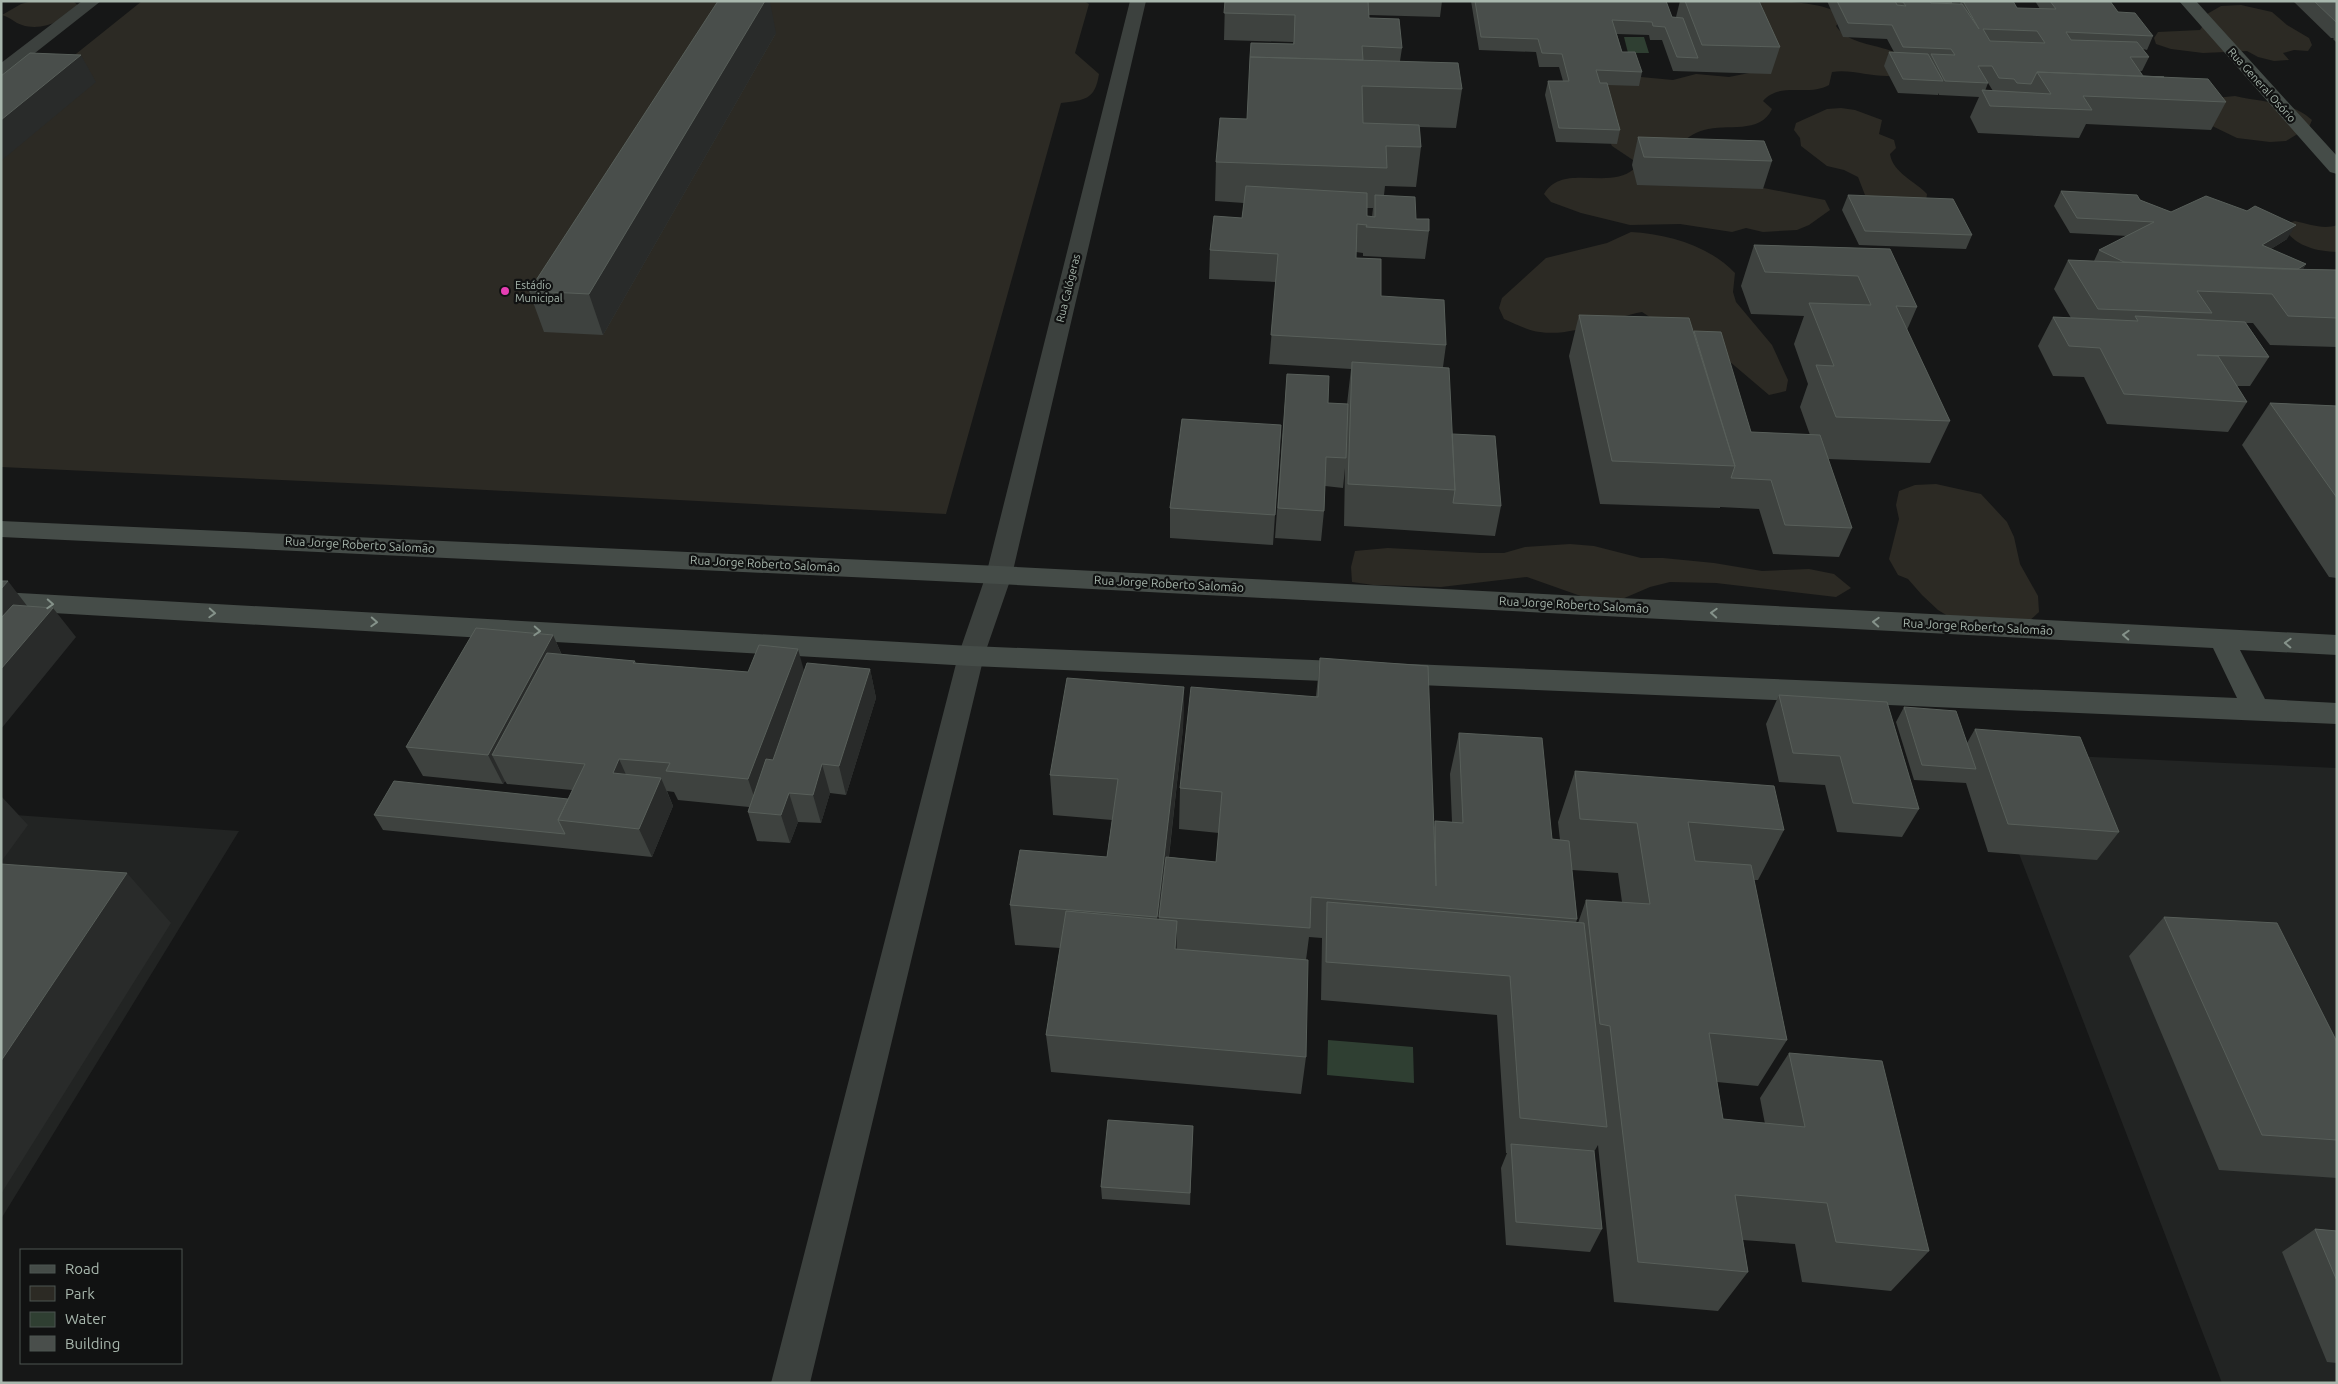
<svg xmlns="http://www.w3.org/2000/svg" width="2338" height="1384" viewBox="0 0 2338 1384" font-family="Ubuntu,sans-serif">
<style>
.built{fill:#222423}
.green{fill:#2c2a24}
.water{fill:#2f3f32}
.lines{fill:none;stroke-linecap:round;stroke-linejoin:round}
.street{fill:#3c413e;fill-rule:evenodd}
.secondary{fill:#454c48;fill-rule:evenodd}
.wall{fill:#3e423f;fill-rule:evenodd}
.shaded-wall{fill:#292b2a}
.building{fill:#494e4b;stroke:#585f5a;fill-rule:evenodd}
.oneway{stroke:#85928a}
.poi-dot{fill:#e63eb3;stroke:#111212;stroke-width:2}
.labels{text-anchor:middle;stroke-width:4.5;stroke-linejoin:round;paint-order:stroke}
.far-street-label{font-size:11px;fill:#a8b7ad;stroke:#111212}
.far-poi-label{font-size:11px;fill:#a8b7ad;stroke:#111212;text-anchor:start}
.street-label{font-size:12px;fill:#a8b7ad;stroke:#111212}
</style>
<rect width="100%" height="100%" fill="#161717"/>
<!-- built -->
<path class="built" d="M 1980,752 L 2337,768 L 2337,1383 L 2222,1383 Z
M 1,814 L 239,831 L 1,1219 Z"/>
<!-- green -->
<path class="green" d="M 32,1 L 73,1 L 80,7 C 65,19 43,32 22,25 C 15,23 10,17 2,15 L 21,4 Z
M 142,1 L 1084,1 L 1089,4 L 1075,53 L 1099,74 C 1095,100 1085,100 1061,103 L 946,514 L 391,485 L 1,467 L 1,114 Z
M 1745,1 C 1772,1 1823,0 1843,16 L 1836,26 C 1848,44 1875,44 1894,52 L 1891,76 C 1870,77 1852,69 1832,72 L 1829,85 C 1808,97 1780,81 1763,101 L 1772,109 C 1760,135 1727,123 1704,130 C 1693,133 1686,139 1677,146 L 1733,182 L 1825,200 L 1830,210 L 1809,225 L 1797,230 L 1763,232 L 1746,228 L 1732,232 L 1680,224 L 1630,225 L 1581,213 L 1551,202 L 1544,194 C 1563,162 1608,191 1634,169 L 1633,160 L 1612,146 L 1608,138 L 1600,83 L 1641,77 L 1673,80 L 1696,74 L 1729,77 L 1754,72 Z
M 2241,5 L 2272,12 L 2287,25 L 2309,38 L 2312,45 L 2308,51 L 2294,50 L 2283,53 L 2289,60 L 2274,61 L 2258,57 L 2247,51 L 2203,53 L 2171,49 L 2156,44 L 2154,38 L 2158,32 L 2200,30 L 2207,20 L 2207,14 L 2221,6 Z
M 2235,96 C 2262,103 2290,100 2312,120 L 2309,127 L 2286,141 L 2270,142 L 2237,138 L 2208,124 L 2215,98 Z
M 1841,108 L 1855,110 L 1882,120 L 1879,134 L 1894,140 L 1896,148 L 1890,154 C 1893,173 1915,181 1927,194 L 1926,202 L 1879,203 L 1865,195 L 1858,177 L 1844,170 L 1827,166 L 1801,146 L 1800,138 L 1794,130 L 1796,123 L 1827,109 Z
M 2295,221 C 2308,224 2324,230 2337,225 L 2337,252 C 2314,251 2294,246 2282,225 Z
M 1631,232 C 1667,234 1710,246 1735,273 L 1733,292 L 1736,302 L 1772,345 L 1788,380 L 1786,391 L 1769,395 L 1729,361 L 1693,345 L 1642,312 C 1609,318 1574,337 1540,332 C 1528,331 1516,324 1504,319 L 1499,308 L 1502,298 L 1546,258 L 1607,243 Z
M 1936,484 L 1981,494 L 2007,522 L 2014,537 L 2020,564 L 2038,596 L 2039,612 L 2027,623 L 1961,624 L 1938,610 L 1922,595 L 1908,579 L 1898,575 L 1889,559 L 1899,519 L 1896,505 L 1899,491 L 1915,485 Z
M 1570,544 L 1594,546 L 1641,558 L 1663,558 L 1714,563 L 1762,571 L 1809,569 L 1834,574 L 1851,588 L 1836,597 L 1716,583 L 1670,582 L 1650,587 L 1615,602 L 1592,600 L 1527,577 L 1441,587 L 1373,585 L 1352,582 L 1351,567 L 1355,551 L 1388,548 L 1480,553 L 1504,553 L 1525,547 Z"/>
<!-- water -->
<path class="water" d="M 1624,37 L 1644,37 L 1649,53 L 1628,53 Z
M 1328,1040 L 1413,1047 L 1414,1083 L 1327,1075 Z"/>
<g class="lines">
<!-- street -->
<path class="street" d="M 82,1 L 101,1 L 7,75 L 1,76 L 1,63 Z
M 1130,1 L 1146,1 L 1012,575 L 984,656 L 810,1383 L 771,1383 L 958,656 L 986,575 Z"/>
<!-- secondary -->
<path class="secondary" d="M 2179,1 L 2196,1 L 2337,156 L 2337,174 L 2330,172 Z
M 1,521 L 999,566 L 2337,635 L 2337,655 L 2240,650 L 2265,699 L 2337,703 L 2337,724 L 971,666 L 1,610 L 1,592 L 971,646 L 2237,698 L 2213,648 L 999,584 L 1,537 Z"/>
</g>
<!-- wall -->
<path class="wall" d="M 1225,1 L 1442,1 L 1440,17 L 1369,15 L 1369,18 L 1402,48 L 1400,61 L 1462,89 L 1456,128 L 1420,127 L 1421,147 L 1416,187 L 1385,186 L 1384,195 L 1416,219 L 1429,231 L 1425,259 L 1363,256 L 1363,253 L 1356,252 L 1356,258 L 1381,296 L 1446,345 L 1443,367 L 1452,434 L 1501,506 L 1495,536 L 1344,526 L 1345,468 L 1343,488 L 1325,486 L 1324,511 L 1321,541 L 1275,538 L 1287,374 L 1328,403 L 1347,404 L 1351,369 L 1269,364 L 1276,282 L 1209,279 L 1210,250 L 1242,218 L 1244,203 L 1215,201 L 1216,162 L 1247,119 L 1293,44 L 1293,42 L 1224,40 ZM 1367,208 L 1373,208 L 1372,217 L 1367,216 Z
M 1471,1 L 1666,1 L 1672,17 L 1676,17 L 1680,1 L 1759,1 L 1780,47 L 1771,74 L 1673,71 L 1662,40 L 1650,40 L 1649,35 L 1617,34 L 1622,52 L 1642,72 L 1639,86 L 1607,85 L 1620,130 L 1617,144 L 1556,142 L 1545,95 L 1548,81 L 1563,81 L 1559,67 L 1539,67 L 1536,52 L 1479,50 Z
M 1827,1 L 1952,1 L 1952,4 L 1960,4 L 1961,1 L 2008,1 L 2017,8 L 2040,9 L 2035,1 L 2110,1 L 2118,12 L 2153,36 L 2147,50 L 2143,49 L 2149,57 L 2142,71 L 2140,71 L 2143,76 L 2164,77 L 2226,102 L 2211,130 L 2086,124 L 2079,138 L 1978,133 L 1970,117 L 1979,97 L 1939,95 L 1938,93 L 1938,95 L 1898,93 L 1884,66 L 1889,52 L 1894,52 L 1887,39 L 1843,37 ZM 1988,83 L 1993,91 L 1985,91 Z
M 2293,1 L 2337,1 L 2337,43 L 2333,39 L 2334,38 L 2331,38 Z
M 776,33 L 603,335 L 544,332 L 529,291 Z
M 1638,137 L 1772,161 L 1763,189 L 1637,185 L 1632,165 Z
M 2061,191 L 2140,200 L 2171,212 L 2287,239 L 2271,249 L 2306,264 L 2303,269 L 2337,270 L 2337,347 L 2270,345 L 2253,323 L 2246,323 L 2269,357 L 2250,386 L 2237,386 L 2247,402 L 2228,432 L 2107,424 L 2084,377 L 2053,376 L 2038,346 L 2053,317 L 2071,318 L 2054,289 L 2068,260 L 2094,261 L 2099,250 L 2128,236 L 2070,233 L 2054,206 Z
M 1848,195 L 1972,235 L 1966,249 L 1859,245 L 1842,210 Z
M 1754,245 L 1890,249 L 1917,307 L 1907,330 L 1950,421 L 1930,463 L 1828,459 L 1852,528 L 1839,557 L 1773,554 L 1759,509 L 1720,507 L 1720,508 L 1600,504 L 1569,356 L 1579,315 L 1694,331 L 1751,432 L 1810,435 L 1800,407 L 1808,384 L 1794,344 L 1804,316 L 1751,314 L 1741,286 Z
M 2270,403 L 2337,406 L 2337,578 L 2329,577 L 2242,445 Z
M 1281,425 L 1273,545 L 1170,538 L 1170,508 Z
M 553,635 L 562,655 L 635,661 L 636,663 L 748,672 L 804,672 L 870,669 L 876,698 L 846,795 L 830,793 L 821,823 L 798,822 L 790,843 L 757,841 L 748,812 L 749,807 L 678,800 L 674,792 L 667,791 L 673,806 L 652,857 L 383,830 L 374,815 L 568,799 L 572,790 L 507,784 L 505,781 L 503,784 L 423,776 L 406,747 Z
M 1320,658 L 1434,827 L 1435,821 L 1452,822 L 1450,774 L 1459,733 L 1552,839 L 1560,840 L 1558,822 L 1575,771 L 1784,830 L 1758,880 L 1754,880 L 1787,1040 L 1758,1086 L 1717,1082 L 1723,1119 L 1765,1124 L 1760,1098 L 1789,1053 L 1929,1251 L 1891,1291 L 1802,1282 L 1795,1244 L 1743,1240 L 1748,1272 L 1718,1311 L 1614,1302 L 1598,1145 L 1594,1152 L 1602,1229 L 1590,1252 L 1506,1245 L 1501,1168 L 1507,1153 L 1506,1153 L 1497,1015 L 1321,1000 L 1322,938 L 1309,937 L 1306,960 L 1306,1057 L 1301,1094 L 1051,1072 L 1046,1035 L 1060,948 L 1015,945 L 1010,905 L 1107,857 L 1112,820 L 1053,815 L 1050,775 L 1184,687 L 1183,728 L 1169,857 L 1216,862 L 1219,833 L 1179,829 L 1180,788 L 1316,696 ZM 1572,870 L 1618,873 L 1622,902 L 1586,900 L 1578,923 L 1576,923 L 1577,919 Z
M 1779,695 L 1919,809 L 1902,837 L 1837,832 L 1825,785 L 1779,782 L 1766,724 Z
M 1904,707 L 1967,743 L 1975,729 L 2119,832 L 2097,860 L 1988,852 L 1966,783 L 1914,780 L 1896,722 Z
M 2164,917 L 2337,1042 L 2337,1178 L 2219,1170 L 2129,956 Z
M 1193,1126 L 1190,1205 L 1102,1199 L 1101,1187 Z
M 2315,1229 L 2337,1231 L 2337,1363 L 2327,1362 L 2282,1252 Z"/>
<!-- shaded-wall -->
<path class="shaded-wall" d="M 765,1 L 770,1 L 776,33 L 603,335 L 589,294 Z
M 81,55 L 96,82 L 1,161 L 1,120 Z
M 2296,225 L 2287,239 L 2253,260 L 2262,245 Z
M 2306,264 L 2297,279 L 2274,283 Z
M 8,581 L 31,611 L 1,646 L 1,589 Z
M 53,608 L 76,637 L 1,729 L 1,669 Z
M 553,635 L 566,665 L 492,755 L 505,781 L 503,784 L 488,755 Z
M 798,649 L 806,678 L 758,808 L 748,779 Z
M 870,669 L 876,698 L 846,795 L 839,766 Z
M 1184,687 L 1183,728 L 1162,917 L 1159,917 L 1159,944 L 1158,956 L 1157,917 Z
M 619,759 L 632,788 L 613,773 Z
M 822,764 L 830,793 L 821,823 L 813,795 Z
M 661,778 L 673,806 L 652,857 L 639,829 Z
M 789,793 L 798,822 L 790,843 L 781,815 Z
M 1,796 L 28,825 L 1,862 Z
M 127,873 L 171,923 L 1,1194 L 1,1061 Z
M 1177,921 L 1177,960 L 1175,949 Z"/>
<!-- building -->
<path class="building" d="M 718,1 L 765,1 L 589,294 L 529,291 Z
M 1225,1 L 1368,1 L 1369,18 L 1399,19 L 1402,48 L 1362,46 L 1363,60 L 1250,57 L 1251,43 L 1294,44 L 1295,15 L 1224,13 Z
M 1475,1 L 1666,1 L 1672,17 L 1683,18 L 1698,58 L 1677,57 L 1665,27 L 1653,26 L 1652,22 L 1612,20 L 1622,52 L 1635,52 L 1642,72 L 1596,70 L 1600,83 L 1607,83 L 1620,130 L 1559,128 L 1548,81 L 1569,81 L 1562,54 L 1542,53 L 1538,39 L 1481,37 Z
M 1685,1 L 1759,1 L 1780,47 L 1702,45 Z
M 1837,1 L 1895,1 L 1897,5 L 1906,6 L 1903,2 L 1896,1 L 1930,1 L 1931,3 L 1962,4 L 1979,29 L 1963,1 L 2013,1 L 2017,8 L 2056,9 L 2050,1 L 2110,1 L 2118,12 L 2135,13 L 2153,36 L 2066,32 L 2071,40 L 2137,42 L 2149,57 L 2130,57 L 2143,76 L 2164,77 L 2037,72 L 2031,84 L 2017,83 L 2014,79 L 1999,78 L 1992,66 L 1978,66 L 1988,83 L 1945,81 L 1931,54 L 1955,55 L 1951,49 L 1903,47 L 1892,25 L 1848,23 ZM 1983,29 L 2037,31 L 2045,43 L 1990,41 Z
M 2314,1 L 2337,1 L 2337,23 Z
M 1889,52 L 1928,54 L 1943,81 L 1903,79 Z
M 30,53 L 81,55 L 1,120 L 1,76 Z
M 1250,57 L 1458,63 L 1462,89 L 1362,86 L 1363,123 L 1419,125 L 1421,147 L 1386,146 L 1387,168 L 1216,162 L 1220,118 L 1247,119 Z
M 2037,72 L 2208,79 L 2226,102 L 2083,96 L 2092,110 L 1990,106 L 1982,90 L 2051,94 Z
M 1638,137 L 1764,141 L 1772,161 L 1644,157 Z
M 1246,186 L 1367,193 L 1367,216 L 1375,217 L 1375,195 L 1415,197 L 1416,219 L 1429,219 L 1429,231 L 1366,227 L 1367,225 L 1357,224 L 1356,258 L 1381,259 L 1381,296 L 1444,300 L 1446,345 L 1271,335 L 1278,254 L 1210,250 L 1214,216 L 1242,218 Z
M 2061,191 L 2137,195 L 2140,200 L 2171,212 L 2206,196 L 2247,211 L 2255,206 L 2296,225 L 2262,245 L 2306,264 L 2298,269 L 2124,262 L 2099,250 L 2154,222 L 2077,218 Z
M 1848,195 L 1953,199 L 1972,235 L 1865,231 Z
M 1754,245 L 1890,249 L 1917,307 L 1896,306 L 1950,421 L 1836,417 L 1816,365 L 1834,366 L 1809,303 L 1871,305 L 1858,276 L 1765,272 Z
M 2068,260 L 2283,269 L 2337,270 L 2337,318 L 2288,316 L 2272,294 L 2197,291 L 2212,313 L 2098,309 Z
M 1579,315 L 1689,318 L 1735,466 L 1612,461 Z
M 2135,316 L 2245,322 L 2269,357 L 2197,355 L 2218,356 L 2247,402 L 2124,394 L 2100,348 L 2069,346 L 2053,317 L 2138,321 Z
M 1694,331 L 1721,332 L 1751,432 L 1820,435 L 1852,528 L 1785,525 L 1771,480 L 1731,478 L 1735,466 Z
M 1352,362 L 1449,368 L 1455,490 L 1348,484 Z
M 1287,374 L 1329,376 L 1328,403 L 1348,404 L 1346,458 L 1326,457 L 1324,511 L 1278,508 Z
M 2270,403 L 2337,406 L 2337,498 Z
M 1182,419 L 1281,425 L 1275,515 L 1170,508 Z
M 1452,434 L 1495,436 L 1501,506 L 1453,503 L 1455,490 Z
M 1,581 L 8,581 L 1,589 Z
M 13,605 L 53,608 L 1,669 L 1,618 Z
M 476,628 L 553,635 L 488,755 L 406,747 Z
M 759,645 L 798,649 L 748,779 L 666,771 L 670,763 L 619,759 L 613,773 L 661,778 L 639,829 L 558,820 L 585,764 L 492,755 L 547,653 L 635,661 L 633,663 L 748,672 Z
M 1320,658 L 1428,666 L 1436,886 L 1435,821 L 1463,823 L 1459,733 L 1542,738 L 1552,839 L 1569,841 L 1577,919 L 1311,897 L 1310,928 L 1159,917 L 1166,857 L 1216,862 L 1222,792 L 1180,788 L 1191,687 L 1318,697 Z
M 807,663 L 870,669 L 839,766 L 822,764 L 813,795 L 789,793 L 781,815 L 748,812 L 766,759 L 773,760 Z
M 1067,678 L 1184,687 L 1157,917 L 1010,905 L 1020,850 L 1107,857 L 1118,779 L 1050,775 Z
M 1779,695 L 1887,702 L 1919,809 L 1853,803 L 1840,756 L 1793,753 Z
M 1904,707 L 1956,711 L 1976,769 L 1922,765 Z
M 1975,729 L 2080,737 L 2119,832 L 2008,824 Z
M 1575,771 L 1774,786 L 1784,830 L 1688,822 L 1695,861 L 1751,865 L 1787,1040 L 1709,1033 L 1723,1119 L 1805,1127 L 1789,1053 L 1882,1061 L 1929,1251 L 1836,1242 L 1827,1203 L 1735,1195 L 1748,1272 L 1638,1262 L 1610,1026 L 1600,1024 L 1586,900 L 1650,904 L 1637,823 L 1580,819 Z
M 394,781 L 568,799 L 558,820 L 565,834 L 374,815 Z
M 1,864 L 127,873 L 1,1061 Z
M 1327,902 L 1584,923 L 1607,1127 L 1520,1118 L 1510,976 L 1326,962 Z
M 1066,911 L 1177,921 L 1175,949 L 1308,960 L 1306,1057 L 1046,1035 Z
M 2164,917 L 2277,923 L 2337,1042 L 2337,1140 L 2262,1135 Z
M 1108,1120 L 1193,1126 L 1190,1193 L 1101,1187 Z
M 1511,1144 L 1594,1151 L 1602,1229 L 1516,1222 Z
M 2315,1229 L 2337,1231 L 2337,1281 Z"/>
<!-- one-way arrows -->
<defs><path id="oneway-chevron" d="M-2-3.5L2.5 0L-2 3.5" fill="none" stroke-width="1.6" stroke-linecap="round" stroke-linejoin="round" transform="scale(1.25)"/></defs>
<g class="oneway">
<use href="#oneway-chevron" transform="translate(50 604) rotate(3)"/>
<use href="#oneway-chevron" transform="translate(212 613) rotate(3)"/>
<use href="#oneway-chevron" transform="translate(1714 613) rotate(-177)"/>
<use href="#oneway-chevron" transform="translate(374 622) rotate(3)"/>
<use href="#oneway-chevron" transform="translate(1876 622) rotate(-177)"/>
<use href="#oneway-chevron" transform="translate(537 631) rotate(3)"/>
<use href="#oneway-chevron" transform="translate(2126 635) rotate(-177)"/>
<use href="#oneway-chevron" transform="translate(2288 643) rotate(-178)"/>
</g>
<!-- markers -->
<circle class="poi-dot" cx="505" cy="291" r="5"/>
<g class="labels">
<!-- far-street labels -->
<g class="far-street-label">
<text transform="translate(2262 85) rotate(48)" y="4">Rua General Osório</text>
<text transform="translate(1068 288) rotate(-76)" y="4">Rua Calógeras</text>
</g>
<!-- far-poi labels -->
<g class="far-poi-label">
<text x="515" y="289">Estádio<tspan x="515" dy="13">Municipal</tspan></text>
</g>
<!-- street labels -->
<g class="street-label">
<text transform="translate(360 545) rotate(3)" y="4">Rua Jorge Roberto Salomão</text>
<text transform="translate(765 564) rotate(3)" y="4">Rua Jorge Roberto Salomão</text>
<text transform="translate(1169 584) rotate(3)" y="4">Rua Jorge Roberto Salomão</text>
<text transform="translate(1574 605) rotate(3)" y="4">Rua Jorge Roberto Salomão</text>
<text transform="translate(1978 627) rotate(3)" y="4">Rua Jorge Roberto Salomão</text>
</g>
</g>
<!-- border -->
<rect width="2338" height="1384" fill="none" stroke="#a8b7ad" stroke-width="5"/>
<!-- legend -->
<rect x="20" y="1249" width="162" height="115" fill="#111212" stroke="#4d5450"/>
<rect x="30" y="1265" width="25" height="8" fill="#454c48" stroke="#4d5450"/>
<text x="65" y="1274" font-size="15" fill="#a8b7ad">Road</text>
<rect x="30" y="1286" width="25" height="15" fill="#2c2a24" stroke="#4d5450"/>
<text x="65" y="1299" font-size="15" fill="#a8b7ad">Park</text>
<rect x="30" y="1312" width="25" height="15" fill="#2f3f32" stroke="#4d5450"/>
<text x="65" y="1324" font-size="15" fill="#a8b7ad">Water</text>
<rect x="30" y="1336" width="25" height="15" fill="#494e4b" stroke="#4d5450"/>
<text x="65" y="1349" font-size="15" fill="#a8b7ad">Building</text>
</svg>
